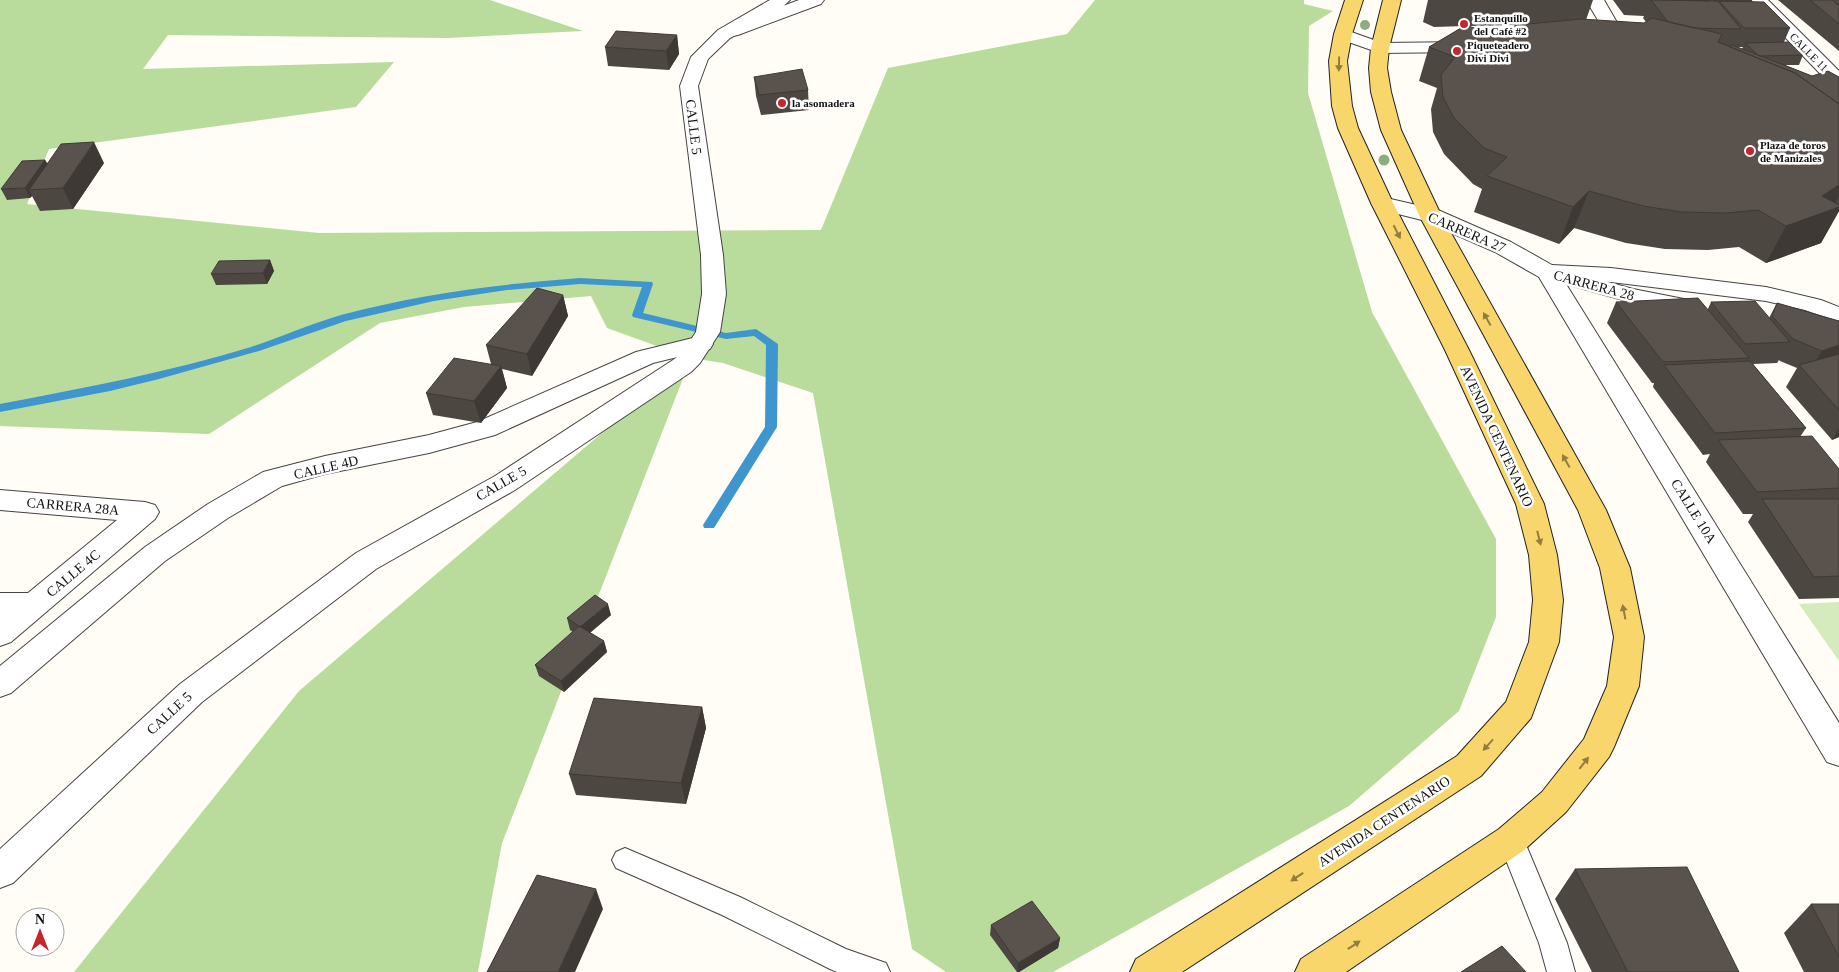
<svg xmlns="http://www.w3.org/2000/svg" width="1839" height="972" viewBox="0 0 1839 972" font-family="Georgia,serif">
<style>
.green{fill:#d5ebbd}
.forest{fill:#b9dc9c}
.lines{fill:none;stroke-linecap:round;stroke-linejoin:round}
.stream{fill:#3f96cf;fill-rule:evenodd}
.service-casing{stroke:#444;stroke-width:2}
.minor-casing{stroke:#444;stroke-width:2}
.tertiary-casing{stroke:#444;stroke-width:2}
.primary-casing{stroke:#222;stroke-width:2}
.service{fill:#fff;fill-rule:evenodd}
.minor{fill:#fff;fill-rule:evenodd}
.tertiary{fill:#fff;fill-rule:evenodd}
.primary{fill:#f9d66b;fill-rule:evenodd}
.tree{fill:#8dad7f}
.wall{fill:#4d4742;fill-rule:evenodd}
.shaded-wall{fill:#3f3936}
.building{fill:#5a524d;stroke:#3f3936}
.oneway{fill:#917d42}
.poi-dot{fill:#c4262e;stroke:#fff;stroke-width:2}
.labels{text-anchor:middle;stroke-width:5;stroke-linejoin:round;paint-order:stroke}
.far-poi-label{font-size:11px;font-weight:bold;fill:#111;stroke:#fff;text-anchor:start}
.far-street-label{font-size:11px;fill:#111;stroke:#fff}
.street-label{font-size:14px;fill:#111;stroke:#fff}
</style>
<rect width="100%" height="100%" fill="#fffdf5"/>
<!-- green -->
<path class="green" d="M 1839,602 L 1839,661 L 1799,604 Z"/>
<!-- forest -->
<path class="forest" d="M 0,0 L 490,0 L 583,31 L 447,38 L 168,35 L 143,69 L 394,62 L 356,107 L 49,149 L 27,204 L 319,233 L 821,230 L 888,68 L 1067,34 L 1095,0 L 1304,0 L 1304,4 L 1333,11 L 1309,26 L 1308,93 L 1372,312 L 1496,539 L 1496,617 L 1459,711 L 1349,806 L 1053,972 L 946,972 L 912,949 L 813,393 L 723,363 L 691,358 L 502,843 L 478,972 L 74,972 L 299,691 L 690,358 L 607,328 L 591,296 L 464,307 L 380,323 L 209,434 L 0,426 Z"/>
<g class="lines">
<!-- stream -->
<path class="stream" d="M 580,278 L 652,282 L 653,284 L 643,313 L 726,333 L 756,329 L 778,344 L 777,427 L 714,528 L 704,528 L 703,525 L 765,427 L 766,345 L 754,336 L 726,339 L 633,317 L 632,315 L 642,287 L 580,284 L 507,290 L 434,301 L 346,321 L 259,351 L 159,379 L 110,391 L 0,412 L 0,404 C 84,388 169,372 251,347 C 281,337 310,324 341,315 C 419,294 499,284 580,278 Z"/>
<!-- service casing -->
<g class="service-casing">
<path id="service" d="M 1511,829 L 1520,832 L 1524,840 L 1567,943 L 1575,972 L 1547,972 L 1539,943 L 1498,840 L 1502,832 Z
M 625,848 L 740,897 L 846,949 L 886,963 L 890,972 L 837,972 L 830,969 L 722,915 L 616,868 L 612,860 L 616,852 Z"/>
</g>
<!-- minor casing -->
<g class="minor-casing">
<path id="minor" d="M 799,0 L 824,0 L 821,4 L 738,35 L 732,36 L 726,35 L 723,31 L 726,27 Z
M 1586,0 L 1604,0 L 1630,45 L 1627,49 L 1621,50 L 1615,49 Z
M 1343,29 L 1382,43 L 1465,42 L 1471,43 L 1474,47 L 1471,51 L 1465,52 L 1380,53 L 1337,38 L 1334,34 L 1337,30 Z
M 1547,265 L 1633,289 L 1699,302 L 1703,307 L 1699,312 L 1691,314 L 1630,302 L 1566,284 L 1839,723 L 1839,766 L 1827,762 L 1536,272 L 1539,267 Z
M 701,336 L 710,339 L 713,344 L 710,349 L 653,363 L 495,435 L 429,453 L 325,474 L 282,486 L 228,518 L 165,561 L 11,693 L 0,697 L 0,666 L 145,547 L 208,504 L 263,472 L 325,456 L 429,435 L 477,422 L 636,352 Z
M 0,490 L 145,502 L 155,505 L 159,512 L 155,519 L 11,642 L 0,646 L 0,593 L 28,593 L 117,520 L 0,510 Z"/>
</g>
<!-- tertiary casing -->
<g class="tertiary-casing">
<path id="tertiary" d="M 770,0 L 790,0 L 777,12 L 730,38 L 708,59 L 698,86 L 723,255 L 726,294 L 720,332 L 700,363 L 691,372 L 515,490 L 376,569 L 202,702 L 13,883 L 0,888 L 0,849 L 180,684 L 356,553 L 495,476 L 673,360 L 682,353 L 696,332 L 702,294 L 701,255 L 680,86 L 691,57 L 718,30 Z
M 1749,0 L 1768,0 L 1839,71 L 1839,88 L 1832,86 Z
M 1382,197 L 1438,210 L 1511,242 L 1552,265 L 1611,268 L 1766,287 L 1821,300 L 1839,307 L 1839,322 L 1805,310 L 1766,301 L 1611,282 L 1547,279 L 1539,277 L 1495,252 L 1422,220 L 1374,208 L 1371,203 L 1374,198 Z"/>
</g>
<!-- primary casing -->
<g class="primary-casing">
<path id="primary" d="M 1345,0 L 1363,0 L 1352,34 L 1347,61 L 1352,106 L 1358,128 L 1393,203 L 1469,350 L 1544,504 L 1557,555 L 1563,600 L 1559,642 L 1531,718 L 1481,776 L 1182,972 L 1130,972 L 1136,959 L 1457,756 L 1506,702 L 1529,642 L 1533,600 L 1529,555 L 1516,504 L 1445,350 L 1371,203 L 1338,128 L 1332,106 L 1329,61 L 1334,34 Z
M 1383,0 L 1401,0 L 1389,48 L 1387,68 L 1391,92 L 1401,130 L 1441,215 L 1606,510 L 1630,568 L 1644,637 L 1639,686 L 1614,747 L 1609,757 L 1566,812 L 1523,851 L 1346,972 L 1295,972 L 1301,959 L 1499,829 L 1542,792 L 1584,739 L 1607,686 L 1614,637 L 1600,568 L 1578,510 L 1419,215 L 1381,130 L 1371,92 L 1369,68 L 1371,48 Z"/>
</g>
<!-- service -->
<use href="#service" class="service"/>
<!-- minor -->
<use href="#minor" class="minor"/>
<!-- tertiary -->
<use href="#tertiary" class="tertiary"/>
<!-- primary -->
<use href="#primary" class="primary"/>
</g>
<!-- trees -->
<g class="tree">
<circle cx="1365" cy="25" r="5"/>
<circle cx="1384" cy="160" r="5.5"/>
</g>
<!-- wall -->
<path class="wall" d="M 1428,0 L 1593,0 L 1586,20 L 1644,23 L 1646,22 L 1643,18 L 1644,16 L 1624,15 L 1613,0 L 1751,0 L 1790,28 L 1784,42 L 1803,55 L 1799,65 L 1785,65 L 1812,76 L 1839,77 L 1839,211 L 1821,243 L 1766,263 L 1739,247 L 1708,250 L 1665,249 L 1626,243 L 1574,228 L 1559,244 L 1474,212 L 1482,189 L 1473,184 L 1444,154 L 1433,132 L 1431,109 L 1437,88 L 1419,81 L 1429,47 L 1465,26 L 1434,27 L 1423,22 ZM 1518,25 L 1492,35 L 1469,26 ZM 1736,47 L 1743,47 L 1742,49 Z
M 1778,0 L 1839,0 L 1839,51 Z
M 677,35 L 679,54 L 669,70 L 608,66 L 605,47 Z
M 754,77 L 808,90 L 809,110 L 761,115 L 756,96 Z
M 45,160 L 47,163 L 104,163 L 73,209 L 40,211 L 32,196 L 30,198 L 7,200 L 1,189 Z
M 270,260 L 274,271 L 267,284 L 216,285 L 211,274 Z
M 563,295 L 568,316 L 532,376 L 502,369 L 507,388 L 481,423 L 433,415 L 426,393 L 491,364 L 486,345 Z
M 1616,302 L 1708,309 L 1711,302 L 1769,318 L 1777,303 L 1839,321 L 1839,437 L 1832,440 L 1786,387 L 1797,368 L 1780,361 L 1779,360 L 1777,363 L 1753,364 L 1806,428 L 1800,437 L 1839,469 L 1839,598 L 1799,599 L 1748,522 L 1753,514 L 1743,514 L 1706,462 L 1710,454 L 1703,455 L 1653,387 L 1654,383 L 1652,383 L 1607,323 Z
M 611,615 L 590,633 L 604,641 L 607,652 L 564,692 L 539,676 L 535,665 L 573,632 L 570,630 L 567,618 Z
M 702,707 L 706,728 L 686,804 L 576,795 L 569,774 Z
M 1575,869 L 1739,972 L 1592,972 L 1555,899 Z
M 1811,904 L 1839,904 L 1839,972 L 1804,972 L 1784,933 Z
M 991,925 L 1060,938 L 1058,948 L 1019,972 L 1017,972 L 990,935 Z"/>
<!-- shaded-wall -->
<path class="shaded-wall" d="M 677,35 L 679,54 L 669,70 L 666,51 Z
M 94,142 L 104,163 L 73,209 L 63,188 Z
M 45,160 L 51,170 L 29,190 L 32,196 L 30,198 L 25,188 Z
M 1839,185 L 1839,196 L 1831,210 L 1839,207 L 1839,211 L 1821,243 L 1766,263 L 1786,226 L 1822,196 Z
M 1589,191 L 1574,228 L 1559,244 L 1573,207 Z
M 270,260 L 274,271 L 267,284 L 263,273 Z
M 563,295 L 568,316 L 532,376 L 527,354 Z
M 1839,345 L 1839,360 L 1809,372 L 1822,351 Z
M 501,366 L 507,388 L 481,423 L 474,401 Z
M 1839,428 L 1839,437 L 1832,440 Z
M 608,604 L 611,615 L 583,638 L 580,627 Z
M 604,641 L 607,652 L 564,692 L 561,681 Z
M 702,707 L 706,728 L 686,804 L 681,783 Z
M 596,889 L 603,909 L 575,972 L 558,972 Z
M 1060,938 L 1058,948 L 1019,972 L 1017,972 L 1018,963 Z"/>
<!-- building -->
<path class="building" d="M 1651,0 L 1718,1 L 1741,29 L 1694,28 L 1668,22 Z
M 1685,0 L 1708,0 L 1709,1 Z
M 1714,0 L 1751,0 L 1752,1 L 1719,1 L 1719,2 L 1718,1 L 1715,1 Z
M 1810,0 L 1832,0 L 1839,6 L 1839,24 Z
M 1719,1 L 1764,2 L 1790,28 L 1744,28 Z
M 1652,18 L 1722,34 L 1718,42 L 1795,73 L 1839,104 L 1839,185 L 1822,196 L 1839,205 L 1839,207 L 1786,226 L 1758,210 L 1726,213 L 1682,212 L 1643,206 L 1589,191 L 1573,207 L 1487,176 L 1507,157 L 1484,148 L 1454,118 L 1443,97 L 1441,75 L 1455,57 L 1429,47 L 1466,25 L 1492,35 L 1517,25 L 1581,19 L 1644,23 Z
M 616,31 L 677,35 L 666,51 L 605,47 Z
M 1789,42 L 1803,55 L 1759,56 L 1745,43 Z
M 1732,45 L 1812,76 L 1828,71 L 1839,77 L 1839,104 L 1795,73 L 1730,47 Z
M 802,69 L 808,90 L 759,95 L 754,77 Z
M 94,142 L 63,188 L 29,190 L 61,144 Z
M 45,160 L 25,188 L 1,189 L 22,161 Z
M 270,260 L 263,273 L 211,274 L 219,261 Z
M 537,288 L 563,295 L 527,354 L 486,345 Z
M 1698,298 L 1749,358 L 1663,362 L 1616,302 Z
M 1755,301 L 1790,342 L 1745,344 L 1711,302 Z
M 1777,303 L 1839,321 L 1839,345 L 1822,351 L 1793,339 L 1772,316 Z
M 1839,354 L 1839,410 L 1799,365 Z
M 454,358 L 501,366 L 474,401 L 426,393 Z
M 1750,361 L 1806,428 L 1715,433 L 1664,365 Z
M 1812,436 L 1839,469 L 1839,488 L 1757,492 L 1718,440 Z
M 1762,499 L 1839,499 L 1839,576 L 1814,577 Z
M 595,595 L 608,604 L 580,627 L 567,618 Z
M 579,626 L 604,641 L 561,681 L 535,665 Z
M 594,698 L 702,707 L 681,783 L 569,774 Z
M 1687,867 L 1739,972 L 1628,972 L 1575,869 Z
M 537,875 L 596,889 L 558,972 L 487,972 Z
M 1032,901 L 1060,938 L 1018,963 L 991,925 Z
M 1811,904 L 1839,904 L 1839,957 Z
M 1502,946 L 1526,972 L 1461,972 Z"/>
<!-- one-way arrows -->
<defs><path id="oneway-solid" d="M-6-.8H1V-3.2L6.5 0L1 3.2V.8H-6Z" transform="scale(1.25)"/></defs>
<g class="oneway">
<use href="#oneway-solid" transform="translate(1339 64) rotate(91)"/>
<use href="#oneway-solid" transform="translate(1397 232) rotate(63)"/>
<use href="#oneway-solid" transform="translate(1487 319) rotate(-119)"/>
<use href="#oneway-solid" transform="translate(1566 461) rotate(-119)"/>
<use href="#oneway-solid" transform="translate(1539 538) rotate(76)"/>
<use href="#oneway-solid" transform="translate(1624 612) rotate(-101)"/>
<use href="#oneway-solid" transform="translate(1488 745) rotate(132)"/>
<use href="#oneway-solid" transform="translate(1584 763) rotate(-52)"/>
<use href="#oneway-solid" transform="translate(1297 877) rotate(147)"/>
<use href="#oneway-solid" transform="translate(1354 945) rotate(-34)"/>
</g>
<!-- markers -->
<g class="poi-dot">
<circle cx="1464" cy="24" r="5"/>
<circle cx="1457" cy="51" r="5"/>
<circle cx="782" cy="103" r="5"/>
<circle cx="1750" cy="151" r="5"/>
</g>
<g class="labels">
<!-- far-poi labels -->
<g class="far-poi-label">
<text x="1474" y="22">Estanquillo<tspan x="1474" dy="13">del Café #2</tspan></text>
<text x="1467" y="49">Piqueteadero<tspan x="1467" dy="13">Divi Divi</tspan></text>
<text x="792" y="107">la asomadera</text>
<text x="1760" y="149">Plaza de toros<tspan x="1760" dy="13">de Manizales</tspan></text>
</g>
<!-- far-street labels -->
<g class="far-street-label">
<text transform="translate(1809 52) rotate(45)" y="4">CALLE 11</text>
</g>
<!-- street labels -->
<g class="street-label">
<text transform="translate(694 127) rotate(83)" y="5">CALLE 5</text>
<text transform="translate(1467 232) rotate(23)" y="5">CARRERA 27</text>
<text transform="translate(1594 285) rotate(15)" y="5">CARRERA 28</text>
<text transform="translate(1497 436) rotate(65)" y="5">AVENIDA CENTENARIO</text>
<text transform="translate(326 467) rotate(-13)" y="5">CALLE 4D</text>
<text transform="translate(501 483) rotate(-30)" y="5">CALLE 5</text>
<text transform="translate(73 506) rotate(5)" y="5">CARRERA 28A</text>
<text transform="translate(1694 511) rotate(58)" y="5">CALLE 10A</text>
<text transform="translate(73 573) rotate(-40)" y="5">CALLE 4C</text>
<text transform="translate(169 713) rotate(-43)" y="5">CALLE 5</text>
<text transform="translate(1384 821) rotate(-33)" y="5">AVENIDA CENTENARIO</text>
</g>
</g>
<!-- north arrow -->
<g transform="translate(40 932)"><circle r="24" fill="#ffffff" stroke="#a0a0a0"/>
<path d="M0-4L9 19L0 12L-9 19Z" fill="#c4262e"/>
<text y="-8" font-size="14" font-weight="bold" text-anchor="middle" fill="#111111">N</text>
</g>
</svg>
